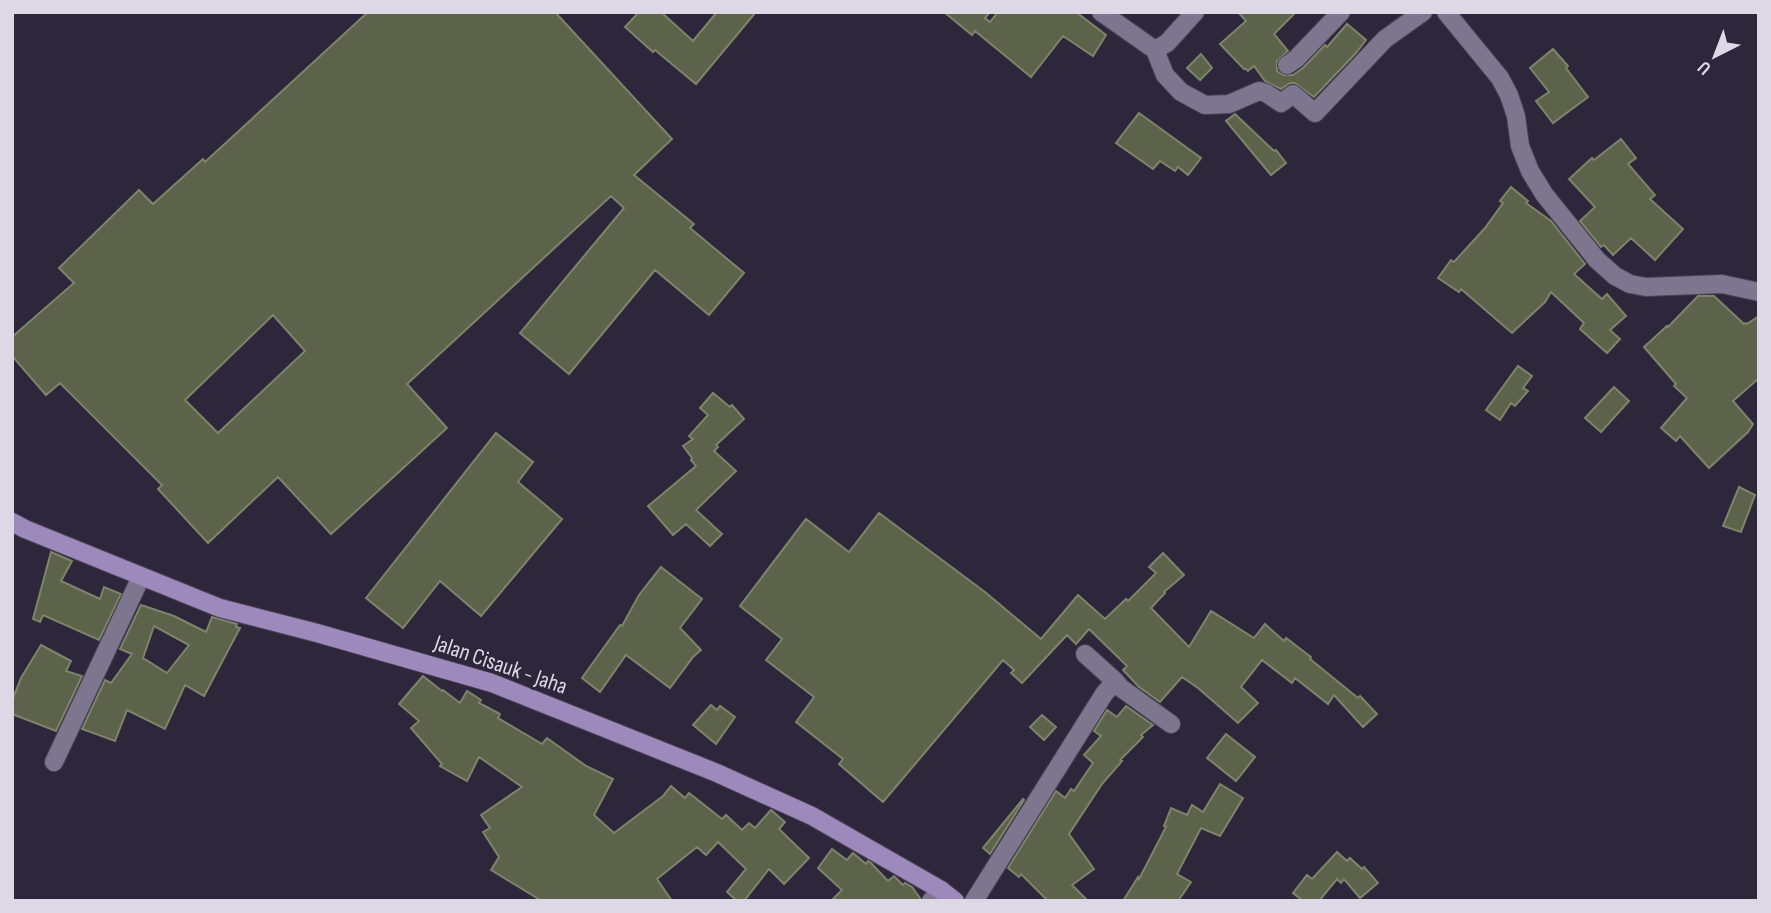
<svg xmlns="http://www.w3.org/2000/svg" width="1771" height="913" viewBox="0 0 1771 913" font-family="'Sofia Sans Condensed',sans-serif">
<style>
.building{fill:#5c634a;stroke:#7d846a;stroke-width:2;fill-rule:evenodd}
.lines{fill:none;stroke-linecap:round;stroke-linejoin:round}
.minor-casing{stroke:#4a4355;stroke-width:20}
.primary-casing{stroke:#4a4355;stroke-width:20}
.minor{stroke:#7e758e;stroke-width:18}
.primary{stroke:#9d89bb;stroke-width:18}
.labels{text-anchor:middle;stroke-width:6;stroke-linejoin:round;paint-order:stroke}
.street-label{font-size:23px;fill:#dcd8e5;stroke:#2e263b}
</style>
<rect width="100%" height="100%" fill="#2e263b"/>
<!-- building -->
<path class="building" d="M 368,12 L 555,12 L 672,139 L 634,175 L 694,224 L 690,228 L 744,273 L 709,315 L 655,270 L 569,374 L 520,333 L 624,208 L 611,196 L 407,384 L 447,428 L 331,534 L 278,477 L 208,543 L 158,489 L 162,485 L 60,383 L 46,395 L 12,356 L 12,337 L 74,283 L 59,268 L 139,190 L 153,204 L 203,159 L 205,162 ZM 273,315 L 305,351 L 218,433 L 185,400 Z
M 639,12 L 661,12 L 693,41 L 717,12 L 756,12 L 696,84 L 655,50 L 653,52 L 625,27 Z
M 944,12 L 990,12 L 985,18 L 990,22 L 998,12 L 1076,12 L 1106,35 L 1093,56 L 1063,36 L 1031,77 L 975,31 L 972,35 Z
M 1238,12 L 1296,12 L 1274,34 L 1288,51 L 1277,61 L 1277,71 L 1283,75 L 1293,75 L 1303,68 L 1325,45 L 1327,47 L 1347,24 L 1366,40 L 1356,53 L 1314,97 L 1295,83 L 1290,83 L 1281,89 L 1265,81 L 1254,66 L 1248,71 L 1246,69 L 1244,69 L 1220,44 L 1246,21 Z
M 1553,49 L 1568,66 L 1566,68 L 1588,97 L 1553,123 L 1536,101 L 1549,92 L 1530,68 Z
M 1201,54 L 1212,68 L 1200,80 L 1187,68 Z
M 1139,113 L 1201,158 L 1188,175 L 1178,167 L 1175,171 L 1160,161 L 1153,169 L 1116,143 Z
M 1235,114 L 1274,151 L 1276,150 L 1286,163 L 1271,175 L 1226,121 Z
M 1621,139 L 1636,158 L 1628,164 L 1655,195 L 1650,199 L 1683,229 L 1655,260 L 1631,238 L 1613,255 L 1604,245 L 1601,247 L 1580,221 L 1595,207 L 1569,179 L 1592,158 L 1594,160 Z
M 1511,187 L 1528,201 L 1526,203 L 1551,221 L 1585,264 L 1574,274 L 1602,299 L 1607,294 L 1626,316 L 1610,330 L 1620,339 L 1607,353 L 1580,329 L 1584,323 L 1551,292 L 1545,302 L 1512,333 L 1461,289 L 1459,292 L 1438,278 L 1451,260 L 1454,262 L 1485,228 L 1503,203 L 1500,201 Z
M 1698,296 L 1714,296 L 1744,324 L 1746,323 L 1747,324 L 1759,316 L 1759,378 L 1733,401 L 1753,424 L 1748,432 L 1709,468 L 1680,436 L 1676,441 L 1661,428 L 1687,398 L 1674,386 L 1676,384 L 1644,347 L 1667,326 L 1668,327 Z
M 1518,366 L 1532,376 L 1523,388 L 1528,391 L 1515,406 L 1511,403 L 1500,420 L 1486,410 Z
M 1614,387 L 1629,401 L 1601,432 L 1585,418 Z
M 713,393 L 730,407 L 732,405 L 744,419 L 716,445 L 718,447 L 714,451 L 736,471 L 696,510 L 722,534 L 710,546 L 686,524 L 673,535 L 648,506 L 696,466 L 691,460 L 692,458 L 683,446 L 693,439 L 689,436 L 708,415 L 700,408 Z
M 496,433 L 533,462 L 518,482 L 562,519 L 481,616 L 440,581 L 403,628 L 366,598 Z
M 1739,487 L 1755,495 L 1741,532 L 1723,526 Z
M 879,513 L 985,592 L 1041,639 L 1078,595 L 1105,619 L 1126,599 L 1128,601 L 1156,573 L 1149,567 L 1163,553 L 1184,575 L 1164,592 L 1165,593 L 1151,608 L 1189,647 L 1211,611 L 1254,638 L 1265,624 L 1284,641 L 1286,638 L 1311,657 L 1310,659 L 1358,698 L 1360,696 L 1377,714 L 1363,727 L 1334,695 L 1328,704 L 1295,678 L 1292,683 L 1262,660 L 1241,687 L 1258,703 L 1238,723 L 1198,688 L 1182,677 L 1160,702 L 1139,687 L 1123,670 L 1127,666 L 1089,629 L 1076,644 L 1067,635 L 1022,683 L 1011,673 L 1014,670 L 1003,660 L 883,802 L 839,764 L 843,759 L 796,722 L 814,697 L 766,660 L 782,639 L 740,606 L 806,519 L 849,552 Z
M 51,552 L 72,561 L 61,581 L 100,599 L 104,587 L 121,594 L 99,640 L 43,615 L 40,622 L 33,619 Z
M 661,567 L 702,599 L 680,628 L 701,650 L 693,657 L 670,688 L 626,655 L 600,692 L 582,678 L 620,625 L 622,626 L 639,595 Z
M 141,605 L 174,616 L 206,632 L 212,617 L 237,624 L 236,627 L 240,628 L 204,696 L 185,685 L 165,729 L 127,710 L 115,741 L 82,729 L 105,680 L 111,683 L 132,654 L 120,649 ZM 154,626 L 189,645 L 167,673 L 143,658 Z
M 41,645 L 71,661 L 66,671 L 82,676 L 56,731 L 12,714 L 12,701 L 21,678 Z
M 423,676 L 442,691 L 443,690 L 460,703 L 467,691 L 481,700 L 479,703 L 500,714 L 498,718 L 542,744 L 547,738 L 586,766 L 613,779 L 594,815 L 614,833 L 663,796 L 671,786 L 685,798 L 689,793 L 722,819 L 726,815 L 742,830 L 749,823 L 755,828 L 771,810 L 785,822 L 779,829 L 809,858 L 784,884 L 769,869 L 744,901 L 737,901 L 727,892 L 746,869 L 718,842 L 706,855 L 697,847 L 657,879 L 672,901 L 542,901 L 491,870 L 499,857 L 483,832 L 490,828 L 481,815 L 522,787 L 479,757 L 467,781 L 440,766 L 442,764 L 411,728 L 419,721 L 399,704 Z
M 711,705 L 717,710 L 720,706 L 735,717 L 716,744 L 693,725 Z
M 1126,706 L 1153,725 L 1141,735 L 1143,737 L 1120,760 L 1122,761 L 1102,784 L 1069,834 L 1094,869 L 1072,885 L 1088,901 L 1048,901 L 1021,874 L 1019,877 L 1008,868 L 1056,791 L 1065,798 L 1071,789 L 1074,791 L 1093,763 L 1084,755 L 1101,736 L 1094,731 L 1107,710 L 1117,717 Z
M 1042,715 L 1056,727 L 1044,740 L 1030,727 Z
M 1226,734 L 1255,757 L 1236,781 L 1207,758 Z
M 1220,784 L 1243,798 L 1220,836 L 1201,828 L 1177,874 L 1191,882 L 1178,901 L 1123,901 L 1138,877 L 1139,879 L 1166,827 L 1164,826 L 1171,808 L 1187,815 L 1192,805 L 1203,812 Z
M 1023,799 L 1024,800 L 990,854 L 983,848 Z
M 832,849 L 847,860 L 853,853 L 866,864 L 868,861 L 871,863 L 888,881 L 894,876 L 903,885 L 905,883 L 912,887 L 920,898 L 920,901 L 831,901 L 842,890 L 818,868 Z
M 1337,852 L 1347,861 L 1350,858 L 1362,869 L 1364,867 L 1378,883 L 1360,898 L 1344,879 L 1341,883 L 1337,879 L 1319,901 L 1303,901 L 1293,893 L 1307,875 L 1312,879 Z"/>
<g class="lines">
<!-- minor casing -->
<g class="minor-casing">
<path id="minor" d="M 1101,12 L 1155,50 L 1167,43 L 1195,12
M 1446,12 L 1500,78 L 1509,95 L 1516,116 L 1520,146 L 1530,171 L 1544,194 L 1597,260 L 1615,276 L 1630,284 L 1646,287 L 1722,284 L 1759,292
M 1155,50 L 1165,75 L 1181,92 L 1205,105 L 1229,104 L 1259,91 L 1266,93 L 1281,103 L 1293,94 L 1315,113 L 1385,39 L 1423,12
M 1287,65 L 1296,59 L 1341,12
M 1085,654 L 1115,681
M 54,762 L 141,577
M 931,901 L 941,890
M 974,901 L 1104,694 L 1115,681 L 1121,688 L 1171,724"/>
</g>
<!-- primary casing -->
<g class="primary-casing">
<path id="primary" d="M 12,522 L 25,529 L 220,608 L 317,633 L 492,683 L 717,773 L 812,816 L 941,890 L 955,901"/>
</g>
<!-- minor -->
<use href="#minor" class="minor"/>
<!-- primary -->
<use href="#primary" class="primary"/>
</g>
<g class="labels">
<!-- street labels -->
<g class="street-label">
<text transform="translate(501 664) rotate(19)" y="8">Jalan Cisauk - Jaha</text>
</g>
</g>
<!-- border -->
<rect width="1771" height="913" fill="none" stroke="#dcd8e5" stroke-width="28"/>
<!-- north arrow -->
<g transform="translate(1715 56) rotate(222)" stroke="#2e263b" stroke-width="5" paint-order="stroke">
<path d="M0-5L12 26L0 18L-12 26Z" fill="#dcd8e5"/>
<text y="-10" font-size="19" font-weight="bold" text-anchor="middle" fill="#dcd8e5">U</text>
</g>
</svg>
